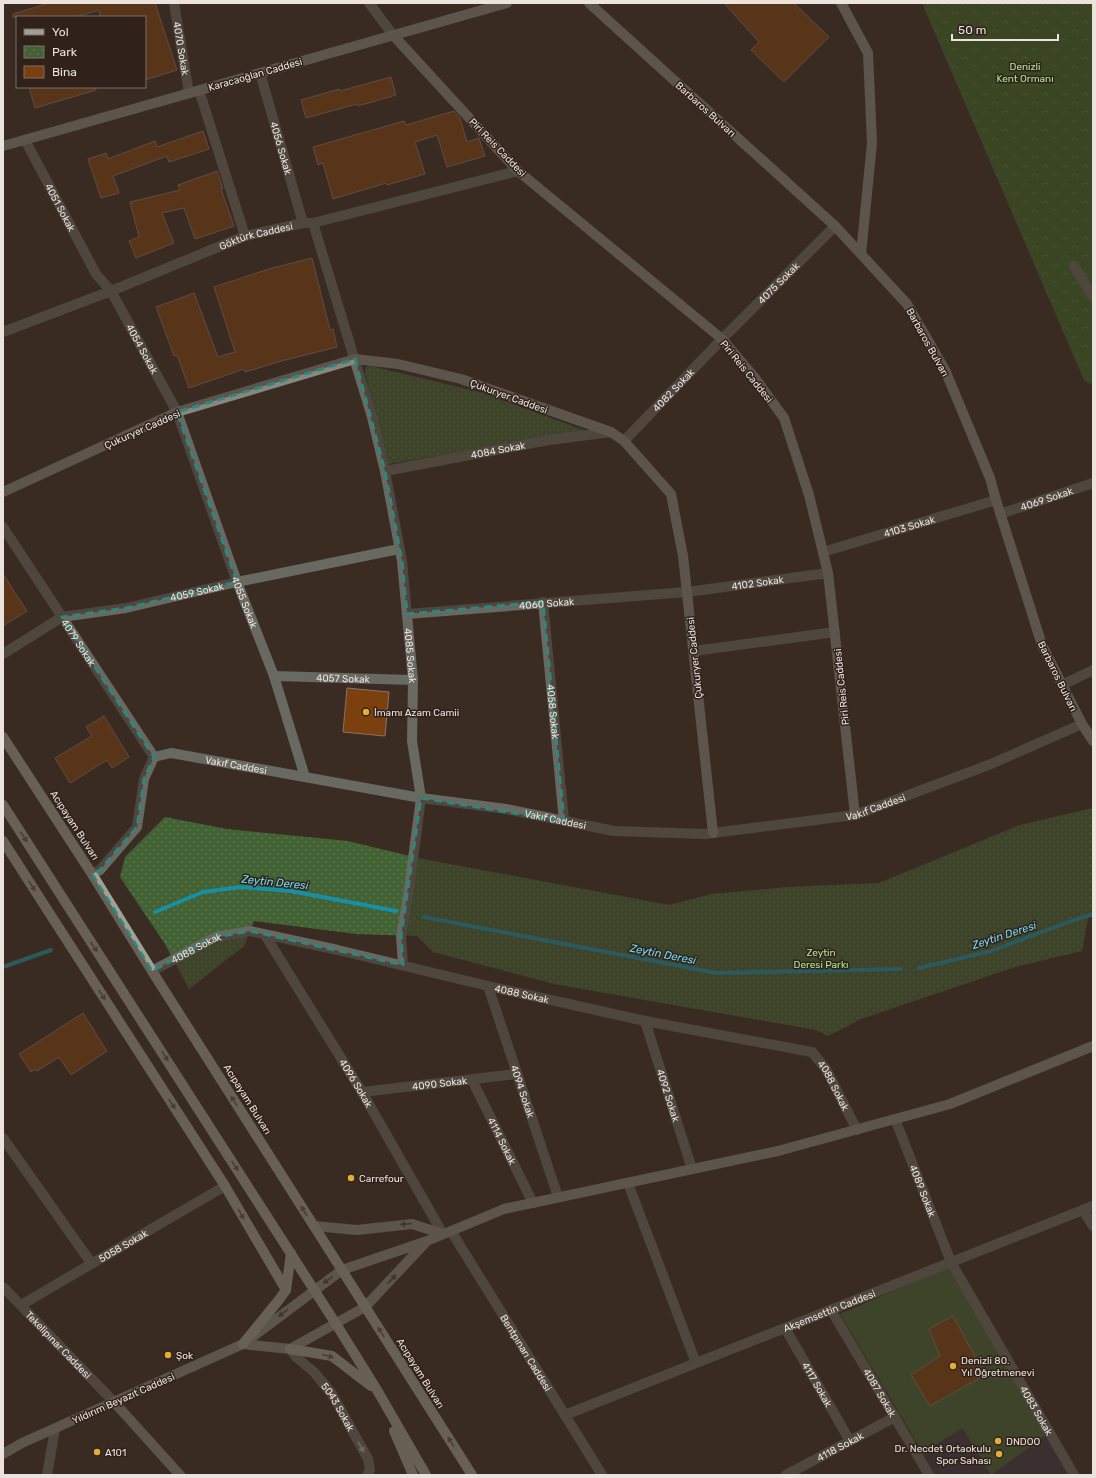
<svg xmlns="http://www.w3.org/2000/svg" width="1096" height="1478" viewBox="0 0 1096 1478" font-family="Rubik,sans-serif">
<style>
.education{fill:#3d3342}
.forest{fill:url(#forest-crowns)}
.park{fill:url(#park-dots)}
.garden{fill:#426234}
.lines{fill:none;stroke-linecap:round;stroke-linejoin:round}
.stream{stroke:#1790a7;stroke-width:4}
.building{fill:#7c400e;stroke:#85756b}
.street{stroke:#686961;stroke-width:10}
.secondary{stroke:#87887d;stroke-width:10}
.primary{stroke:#9fa192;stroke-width:10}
.oneway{fill:#5c554a}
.oneway2{fill:#4a4138}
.oneway3{fill:#b7b2ab}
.marked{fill:none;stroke:#30867f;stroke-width:3;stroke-dasharray:8 5;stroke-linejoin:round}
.poi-dot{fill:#e5ad36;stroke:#30221a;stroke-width:1.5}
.labels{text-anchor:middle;stroke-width:3;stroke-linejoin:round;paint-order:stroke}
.street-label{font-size:10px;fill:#ece3dd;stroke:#30221a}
.park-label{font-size:10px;fill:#abe891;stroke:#30221a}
.poi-label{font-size:10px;fill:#ece3dd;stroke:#30221a;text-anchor:start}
.water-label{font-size:11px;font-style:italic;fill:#72def8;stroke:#30221a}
</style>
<defs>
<pattern id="forest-crowns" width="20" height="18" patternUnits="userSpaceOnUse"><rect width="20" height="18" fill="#3a6427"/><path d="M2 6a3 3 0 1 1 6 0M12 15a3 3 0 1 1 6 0" fill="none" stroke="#577a46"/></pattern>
<pattern id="park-dots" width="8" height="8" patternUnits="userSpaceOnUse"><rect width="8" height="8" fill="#426234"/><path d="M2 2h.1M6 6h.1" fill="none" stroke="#5d7851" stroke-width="1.8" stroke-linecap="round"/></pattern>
</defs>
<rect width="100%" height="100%" fill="#3a2c23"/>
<!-- education -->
<path class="education" d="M 1022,1389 L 1073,1475 L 929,1475 L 918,1456 Z"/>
<!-- forest -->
<path class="forest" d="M 922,3 L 1093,3 L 1093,385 L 1084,380 Z"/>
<!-- park -->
<path class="park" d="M 371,366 L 483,393 L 586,431 L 388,464 L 365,373 L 366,367 Z
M 1093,808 L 1093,915 L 1088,918 L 1082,951 L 1015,967 L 861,1019 L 828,1036 L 816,1030 L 554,984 L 433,952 L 417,936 L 356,934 L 254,921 L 244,946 L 189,989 L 165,944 L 120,877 L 125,857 L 165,817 L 227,829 L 348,841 L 418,858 L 669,905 L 712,894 L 788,887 L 879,883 L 1020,825 Z"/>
<!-- garden -->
<path class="garden" d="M 948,1267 L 1049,1433 L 991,1475 L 962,1428 L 923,1453 L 840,1314 Z"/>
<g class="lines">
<!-- stream -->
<path class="stream" d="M 155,912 L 203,892 L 241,887 L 291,891 L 396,911
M 424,917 L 716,973 L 901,969
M 3,967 L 51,950
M 919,968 L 991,951 L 1074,920 L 1093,914"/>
</g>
<!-- building -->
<path class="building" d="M 49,3 L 155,3 L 177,70 L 145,80 L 145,17 L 100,17 L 99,10 L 76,17 L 13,17 L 13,14 Z
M 724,3 L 794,3 L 829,37 L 784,82 L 751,50 L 759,42 Z
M 391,77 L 396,95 L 358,106 L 357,104 L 306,118 L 301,100 L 339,89 L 340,91 Z
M 29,87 L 95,87 L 96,90 L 35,108 Z
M 454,111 L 460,118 L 467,142 L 479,138 L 485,156 L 447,167 L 437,135 L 415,142 L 425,174 L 387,185 L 386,183 L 333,199 L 323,163 L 318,165 L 313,147 L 404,121 L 406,125 Z
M 203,131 L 209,149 L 169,162 L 167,156 L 113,176 L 119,193 L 101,198 L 88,159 L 106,153 L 108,159 L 155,141 L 157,147 Z
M 217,171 L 223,189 L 221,189 L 234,226 L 195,239 L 184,208 L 162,213 L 174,243 L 136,258 L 129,241 L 139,237 L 130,202 L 180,190 L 178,185 Z
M 312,258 L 330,330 L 333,329 L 337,347 L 285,360 L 245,372 L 244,369 L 189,388 L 177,355 L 174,356 L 156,307 L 194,293 L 218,357 L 235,352 L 214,287 L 272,268 Z
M 3,574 L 27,611 L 3,626 Z
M 347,688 L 389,692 L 385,736 L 343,732 Z
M 104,716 L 129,757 L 112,768 L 107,760 L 70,783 L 55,758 L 92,736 L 86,727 Z
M 83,1013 L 107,1051 L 71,1075 L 59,1057 L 37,1071 L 36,1069 L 31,1072 L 19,1054 Z
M 953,1316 L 985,1375 L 930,1406 L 911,1375 L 940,1356 L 929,1329 Z"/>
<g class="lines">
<!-- street -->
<g class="street">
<path id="s1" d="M 174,3 L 189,93"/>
<path d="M 369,3 L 393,35"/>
<path id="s2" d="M 260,73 L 303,223"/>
<path d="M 199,90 L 245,236"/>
<path id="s3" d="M 25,140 L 96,274 L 111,291 L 177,412 L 237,582 L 274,676 L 305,777"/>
<path id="s4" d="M 313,223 L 372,417 L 385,471 L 402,561 L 413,680 L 412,741 L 421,798 L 408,896 L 401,936 L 403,965"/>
<path d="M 1074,266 L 1093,297"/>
<path id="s5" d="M 3,332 L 111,291 L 245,236 L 303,223 L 313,223 L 518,171"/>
<path id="s6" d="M 624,441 L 722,339 L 835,226"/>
<path id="s7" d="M 385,471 L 549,440 L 611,432"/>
<path id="s8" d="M 1000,514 L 1093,483"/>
<path id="s9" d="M 3,527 L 154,757"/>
<path id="s10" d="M 823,552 L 996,500"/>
<path id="s11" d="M 543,602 L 564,821"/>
<path id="s12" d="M 407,614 L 687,592 L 828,573"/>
<path d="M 694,651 L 835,632"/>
<path id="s13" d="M 3,654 L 62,617 L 126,608 L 237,582 L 399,549"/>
<path id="s14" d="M 274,676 L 413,680"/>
<path d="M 1062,685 L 1093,670"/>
<path id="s15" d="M 92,874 L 100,870 L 137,827 L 144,779 L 154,757 L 171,753 L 421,798 L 506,809 L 614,831 L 705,834 L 855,815 L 991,764 L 1082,724"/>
<path id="s16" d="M 265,935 L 362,1092 L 443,1234"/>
<path id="s17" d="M 152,971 L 216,937 L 250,931 L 338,950 L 488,986 L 645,1021 L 812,1052 L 826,1069 L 857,1130"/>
<path id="s18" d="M 488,986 L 558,1197"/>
<path id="s19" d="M 645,1021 L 692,1169"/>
<path id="s20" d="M 472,1080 L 533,1203"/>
<path id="s21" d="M 362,1092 L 517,1074"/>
<path id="s22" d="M 895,1119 L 951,1262 L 1074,1475"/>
<path d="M 3,1138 L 92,1264"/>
<path d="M 628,1183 L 696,1363"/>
<path d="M 1083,1210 L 1093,1226"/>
<path id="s23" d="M 451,1231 L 602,1475"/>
<path id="s24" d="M 3,1287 L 114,1402"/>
<path id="s25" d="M 21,1305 L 225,1186"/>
<path id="s26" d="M 831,1310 L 929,1475"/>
<path id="s27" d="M 785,1328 L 850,1441"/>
<path id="s28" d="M 290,1349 L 296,1357 L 314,1372 L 332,1394 L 368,1459 L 370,1470 L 367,1475"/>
<path id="s29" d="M 565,1415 L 1093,1206"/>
<path d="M 47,1475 L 55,1429"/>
<path id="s30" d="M 786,1475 L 895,1417"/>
</g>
<!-- secondary -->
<path class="secondary" d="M 589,3 L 835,226 L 907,304 L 945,370 L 990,478 L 996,500 L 1042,645 L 1082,724 L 1093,741
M 841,3 L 868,53 L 872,143 L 861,254
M 393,35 L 518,171 L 722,339 L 755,378 L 784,418 L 809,495 L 828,573 L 855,815
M 3,146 L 507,3
M 3,492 L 177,412 L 355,359 L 398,364 L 461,379 L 611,432 L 624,441 L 671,494 L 683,556 L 713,833
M 314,1226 L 357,1230 L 412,1224 L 443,1234
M 243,1344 L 290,1349 L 365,1307 L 426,1242
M 114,1402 L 180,1475
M 3,1454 L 22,1443 L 243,1344 L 342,1270 L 427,1241 L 504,1209 L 778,1151 L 950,1104 L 1093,1046"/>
<!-- primary -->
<path class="primary" d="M 3,737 L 92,874 L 152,971 L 472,1475
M 3,805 L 336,1324 L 377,1390 L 426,1475
M 3,841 L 225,1186 L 286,1290
M 243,1344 L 278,1301 L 286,1290 L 291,1253
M 290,1349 L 332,1356 L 371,1386
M 394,1431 L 413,1475"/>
</g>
<!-- one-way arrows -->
<defs><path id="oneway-solid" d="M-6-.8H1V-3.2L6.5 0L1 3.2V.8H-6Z"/></defs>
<g class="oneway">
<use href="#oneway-solid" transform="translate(24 837) rotate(57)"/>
<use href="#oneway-solid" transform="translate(32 886) rotate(57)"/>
<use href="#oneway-solid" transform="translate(94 947) rotate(57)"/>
<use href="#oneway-solid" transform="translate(102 995) rotate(57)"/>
<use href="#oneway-solid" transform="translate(165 1056) rotate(57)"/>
<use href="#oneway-solid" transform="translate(234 1101) rotate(-122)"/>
<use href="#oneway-solid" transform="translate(172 1104) rotate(57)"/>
<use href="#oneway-solid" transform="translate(235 1166) rotate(57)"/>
<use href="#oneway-solid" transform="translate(304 1211) rotate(-122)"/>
<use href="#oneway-solid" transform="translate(241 1214) rotate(60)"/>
<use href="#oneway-solid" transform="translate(381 1332) rotate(-122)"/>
<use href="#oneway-solid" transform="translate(328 1356) rotate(15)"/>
<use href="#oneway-solid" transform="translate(451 1442) rotate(-122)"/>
</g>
<g class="oneway2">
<use href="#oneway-solid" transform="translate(406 1224) rotate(175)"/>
<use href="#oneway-solid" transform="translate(392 1279) rotate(-47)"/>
<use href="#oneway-solid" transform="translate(328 1280) rotate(144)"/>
<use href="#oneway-solid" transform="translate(283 1313) rotate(143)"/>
</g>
<use class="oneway3" href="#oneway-solid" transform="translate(361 1447) rotate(61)"/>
<!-- marked area -->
<path d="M0 0H1096V1478H0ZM 355,359 L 385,471 L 402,561 L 407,614 L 543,602 L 564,821 L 421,798 L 401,936 L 403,965 L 250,931 L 216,937 L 152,971 L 92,874 L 100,870 L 137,827 L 144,779 L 154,757 L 62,617 L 126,608 L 237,582 L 177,412 Z" fill="#3a2c23" fill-opacity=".55" fill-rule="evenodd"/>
<path class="marked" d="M 355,359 L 385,471 L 402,561 L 407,614 L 543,602 L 564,821 L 421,798 L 401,936 L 403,965 L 250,931 L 216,937 L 152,971 L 92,874 L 100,870 L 137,827 L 144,779 L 154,757 L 62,617 L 126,608 L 237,582 L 177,412 Z"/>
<!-- markers -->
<g class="poi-dot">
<circle cx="366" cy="712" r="4"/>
<circle cx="351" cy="1178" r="4"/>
<circle cx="168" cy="1355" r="4"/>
<circle cx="953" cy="1366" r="4"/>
<circle cx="998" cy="1441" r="4"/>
<circle cx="97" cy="1452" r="4"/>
<circle cx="999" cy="1454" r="4"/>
</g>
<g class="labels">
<!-- street labels -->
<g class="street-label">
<text dy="4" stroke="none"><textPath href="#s1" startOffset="46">4070 Sokak</textPath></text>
<text transform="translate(255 74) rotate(-16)" y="4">Karacaoğlan Caddesi</text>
<text transform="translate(706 109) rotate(42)" y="4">Barbaros Bulvarı</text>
<text transform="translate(498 147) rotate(46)" y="4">Piri Reis Caddesi</text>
<text dy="4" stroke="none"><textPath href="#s2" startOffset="78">4056 Sokak</textPath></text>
<text dy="4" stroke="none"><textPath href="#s3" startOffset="76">4051 Sokak</textPath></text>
<text dy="4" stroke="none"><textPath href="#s5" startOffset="271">Göktürk Caddesi</textPath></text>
<text dy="4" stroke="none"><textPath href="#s6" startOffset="221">4075 Sokak</textPath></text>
<text transform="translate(928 342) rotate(61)" y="4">Barbaros Bulvarı</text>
<text dy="4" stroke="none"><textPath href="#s3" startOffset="240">4054 Sokak</textPath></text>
<text transform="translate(747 371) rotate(51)" y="4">Piri Reis Caddesi</text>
<text dy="4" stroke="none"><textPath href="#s6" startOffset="71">4082 Sokak</textPath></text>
<text transform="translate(509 396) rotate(20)" y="4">Çukuryer Caddesi</text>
<text transform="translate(142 429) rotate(-24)" y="4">Çukuryer Caddesi</text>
<text dy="4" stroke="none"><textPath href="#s7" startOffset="115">4084 Sokak</textPath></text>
<text dy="4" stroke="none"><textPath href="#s8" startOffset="49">4069 Sokak</textPath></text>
<text dy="4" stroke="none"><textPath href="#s10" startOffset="90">4103 Sokak</textPath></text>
<text dy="4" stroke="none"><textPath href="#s12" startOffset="352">4102 Sokak</textPath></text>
<text dy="4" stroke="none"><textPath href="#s13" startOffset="207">4059 Sokak</textPath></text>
<text dy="4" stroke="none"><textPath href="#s3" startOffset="514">4055 Sokak</textPath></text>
<text dy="4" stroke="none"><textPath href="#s12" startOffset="140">4060 Sokak</textPath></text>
<text dy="4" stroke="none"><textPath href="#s9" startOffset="138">4079 Sokak</textPath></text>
<text dy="4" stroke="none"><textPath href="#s4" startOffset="445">4085 Sokak</textPath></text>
<text transform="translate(694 658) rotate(-96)" y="4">Çukuryer Caddesi</text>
<text transform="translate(1058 676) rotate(64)" y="4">Barbaros Bulvarı</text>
<text dy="4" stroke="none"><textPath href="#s14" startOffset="69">4057 Sokak</textPath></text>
<text transform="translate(841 687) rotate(-96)" y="4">Piri Reis Caddesi</text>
<text dy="4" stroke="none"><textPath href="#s11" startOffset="110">4058 Sokak</textPath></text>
<text dy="4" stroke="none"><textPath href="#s15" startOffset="222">Vakıf Caddesi</textPath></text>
<text dy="4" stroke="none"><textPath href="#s15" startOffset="870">Vakıf Caddesi</textPath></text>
<text dy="4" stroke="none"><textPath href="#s15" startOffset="546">Vakıf Caddesi</textPath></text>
<text transform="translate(75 825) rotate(57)" y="4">Acıpayam Bulvarı</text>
<text dy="4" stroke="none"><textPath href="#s17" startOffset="50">4088 Sokak</textPath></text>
<text dy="4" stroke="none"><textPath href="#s17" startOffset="386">4088 Sokak</textPath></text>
<text dy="4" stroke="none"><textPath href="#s16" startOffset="174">4096 Sokak</textPath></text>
<text dy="4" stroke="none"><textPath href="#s21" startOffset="78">4090 Sokak</textPath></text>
<text dy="4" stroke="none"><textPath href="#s17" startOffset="722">4088 Sokak</textPath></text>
<text dy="4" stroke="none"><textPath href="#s18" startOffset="111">4094 Sokak</textPath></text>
<text dy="4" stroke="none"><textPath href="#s19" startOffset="78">4092 Sokak</textPath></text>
<text transform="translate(248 1099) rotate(58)" y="4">Acıpayam Bulvarı</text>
<text dy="4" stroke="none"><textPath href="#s20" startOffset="68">4114 Sokak</textPath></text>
<text dy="4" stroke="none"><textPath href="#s22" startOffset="77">4089 Sokak</textPath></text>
<text dy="4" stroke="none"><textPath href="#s25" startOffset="118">5058 Sokak</textPath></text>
<text dy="4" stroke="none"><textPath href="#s29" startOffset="284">Akşemsettin Caddesi</textPath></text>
<text dy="4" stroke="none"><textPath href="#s24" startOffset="80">Tekelipınar Caddesi</textPath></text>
<text dy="4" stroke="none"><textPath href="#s23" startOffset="143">Bentpınarı Caddesi</textPath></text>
<text transform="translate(421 1373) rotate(58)" y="4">Acıpayam Bulvarı</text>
<text dy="4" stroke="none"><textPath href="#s27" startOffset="65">4117 Sokak</textPath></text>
<text dy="4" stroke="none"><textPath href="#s26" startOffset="96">4087 Sokak</textPath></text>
<text transform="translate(123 1398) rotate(-24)" y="4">Yıldırım Beyazıt Caddesi</text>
<text dy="4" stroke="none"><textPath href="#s28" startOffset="76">5043 Sokak</textPath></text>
<text dy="4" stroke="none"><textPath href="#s22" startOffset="325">4083 Sokak</textPath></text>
<text dy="4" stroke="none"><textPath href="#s30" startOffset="61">4118 Sokak</textPath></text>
</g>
<!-- park labels -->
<g class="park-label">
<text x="1025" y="70">Denizli<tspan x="1025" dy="12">Kent Ormanı</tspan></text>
<text x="821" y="956">Zeytin<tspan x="821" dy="12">Deresi Parkı</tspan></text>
</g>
<!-- poi labels -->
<g class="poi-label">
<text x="374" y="716">İmamı Azam Camii</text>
<text x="359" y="1182">Carrefour</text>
<text x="176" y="1359">Şok</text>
<text x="961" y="1364">Denizli 80.<tspan x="961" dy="12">Yıl Öğretmenevi</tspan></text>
<text x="1006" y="1445">DNDOO</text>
<text x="991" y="1452" text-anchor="end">Dr. Necdet Ortaokulu<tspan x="991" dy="12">Spor Sahası</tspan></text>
<text x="105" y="1456">A101</text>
</g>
<!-- water labels -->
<g class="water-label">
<text transform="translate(275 882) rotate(6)" y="4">Zeytin Deresi</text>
<text transform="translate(1004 935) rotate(-18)" y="4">Zeytin Deresi</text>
<text transform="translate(663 954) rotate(11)" y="4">Zeytin Deresi</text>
</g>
</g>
<!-- border -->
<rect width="1096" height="1478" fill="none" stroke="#ece3dd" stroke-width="8"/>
<!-- legend -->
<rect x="16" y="16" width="130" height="72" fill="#30221a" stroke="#7b6f68"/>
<rect x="24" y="29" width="20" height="6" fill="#9fa192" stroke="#7b6f68"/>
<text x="52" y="36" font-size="12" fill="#ece3dd">Yol</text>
<rect x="24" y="46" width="20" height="12" fill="url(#park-dots)" stroke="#7b6f68"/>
<text x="52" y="56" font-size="12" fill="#ece3dd">Park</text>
<rect x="24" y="66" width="20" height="12" fill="#7c400e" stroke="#7b6f68"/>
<text x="52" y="76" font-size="12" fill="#ece3dd">Bina</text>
<!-- scale -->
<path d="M952 34v6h106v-6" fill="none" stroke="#ece3dd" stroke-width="2"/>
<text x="958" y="34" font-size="12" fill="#ece3dd" stroke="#30221a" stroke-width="3" paint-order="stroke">50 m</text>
</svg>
